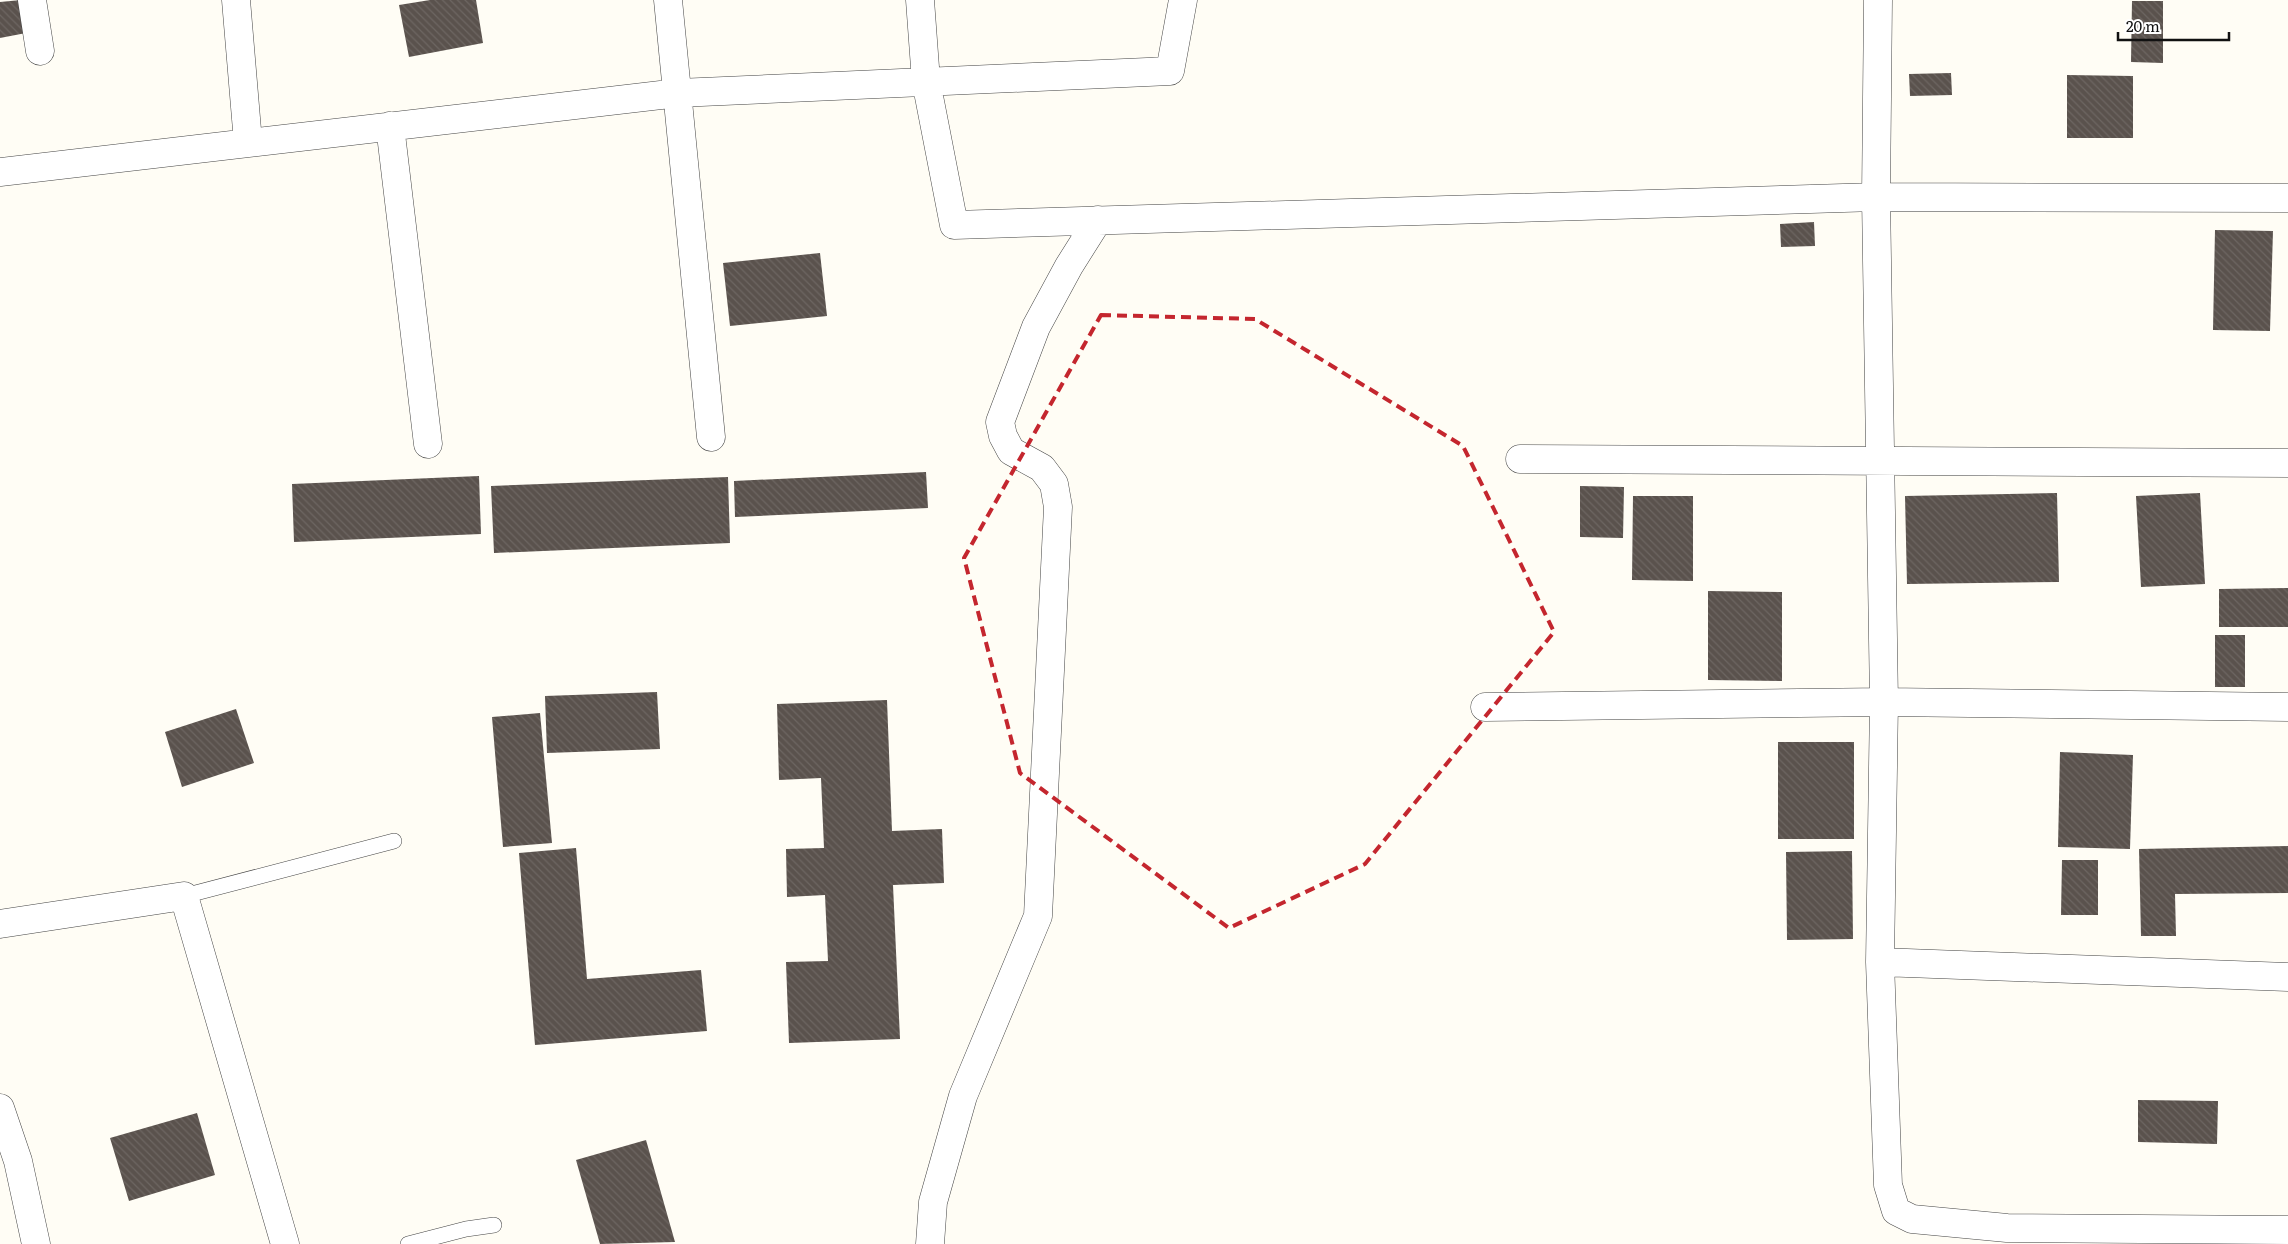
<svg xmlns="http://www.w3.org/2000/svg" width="2288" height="1244" viewBox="0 0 2288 1244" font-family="Literata,serif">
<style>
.building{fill:url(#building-back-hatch)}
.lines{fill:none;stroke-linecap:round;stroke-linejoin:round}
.lane-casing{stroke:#444;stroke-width:16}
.street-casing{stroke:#444;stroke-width:29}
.lane{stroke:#fff;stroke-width:15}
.street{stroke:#fff;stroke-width:28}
.marked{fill:none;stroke:#c4262e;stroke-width:4;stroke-dasharray:10 6;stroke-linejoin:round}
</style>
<defs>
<pattern id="building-back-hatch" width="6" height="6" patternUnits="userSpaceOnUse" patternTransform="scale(1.25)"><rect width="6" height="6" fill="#5a524d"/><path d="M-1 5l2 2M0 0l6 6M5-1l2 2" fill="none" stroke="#6d6662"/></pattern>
</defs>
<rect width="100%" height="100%" fill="#fffdf5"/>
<!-- building -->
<path class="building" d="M 21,0 L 26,33 L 0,38 L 0,2 Z
M 430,0 L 476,0 L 483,43 L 409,57 L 399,5 Z
M 2132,1 L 2163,1 L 2163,63 L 2131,62 Z
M 1951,73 L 1952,95 L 1910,96 L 1909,74 Z
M 2067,75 L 2133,76 L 2133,138 L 2067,138 Z
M 1814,222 L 1815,246 L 1781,247 L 1780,224 Z
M 2215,230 L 2273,231 L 2270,331 L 2213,330 Z
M 820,253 L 827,316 L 730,326 L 723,263 Z
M 926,472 L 928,508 L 735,517 L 734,481 Z
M 479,476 L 481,534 L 294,542 L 292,484 Z
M 728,477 L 730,543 L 494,553 L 491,486 Z
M 1580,486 L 1624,487 L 1623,538 L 1580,537 Z
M 2057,493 L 2059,582 L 1907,584 L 1905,496 Z
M 2200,493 L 2205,584 L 2141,587 L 2136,496 Z
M 1633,496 L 1693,496 L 1693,581 L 1632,580 Z
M 2288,588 L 2288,627 L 2219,627 L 2219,589 Z
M 1708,591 L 1782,592 L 1782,681 L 1708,680 Z
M 2215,635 L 2245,635 L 2245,687 L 2215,687 Z
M 657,692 L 660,749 L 547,753 L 545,696 Z
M 887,700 L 892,831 L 942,829 L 944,883 L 893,885 L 900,1039 L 789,1043 L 786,962 L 828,961 L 825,895 L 787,897 L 786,849 L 824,848 L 821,778 L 779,780 L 777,704 Z
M 236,709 L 254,763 L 182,787 L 165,732 Z
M 540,713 L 552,843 L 503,847 L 492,717 Z
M 1778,742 L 1854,742 L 1854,839 L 1778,839 Z
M 2060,752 L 2133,755 L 2130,849 L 2058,847 Z
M 2288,846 L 2288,893 L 2175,894 L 2176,936 L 2141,936 L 2139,849 Z
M 576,848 L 587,979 L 701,970 L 707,1031 L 535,1045 L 519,853 Z
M 1852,851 L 1853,939 L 1787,940 L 1786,852 Z
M 2062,860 L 2098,860 L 2098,915 L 2061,915 Z
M 2138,1100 L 2218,1101 L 2217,1144 L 2138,1142 Z
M 197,1113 L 215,1175 L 129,1201 L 110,1138 Z
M 646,1140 L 675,1242 L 600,1244 L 576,1160 Z"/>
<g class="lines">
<!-- lane casing -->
<g class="lane-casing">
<path id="lane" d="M 184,896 L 394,841
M 408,1244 L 466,1229 L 494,1225"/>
</g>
<!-- street casing -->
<g class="street-casing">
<path id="street" d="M 32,0 L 40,51
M 236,0 L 248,142
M 668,0 L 711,437
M 920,0 L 926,81 L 954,225 L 1876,197 L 2288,198
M 1878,0 L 1876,197 L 1884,702 L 1880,962 L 1888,1185 L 1896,1211 L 1912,1219 L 2007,1228 L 2288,1230
M 390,126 L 428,444
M 0,172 L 678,93 L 1170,71 L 1183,0
M 1520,459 L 2288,463
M 1485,707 L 1884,702 L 2288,707
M 0,924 L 184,896 L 285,1244
M 1880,962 L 2288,977
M 0,1108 L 18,1161 L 36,1244
M 930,1244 L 933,1202 L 963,1096 L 1038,916 L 1058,507 L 1054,484 L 1042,468 L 1011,451 L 1003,436 L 1000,422 L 1036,327 L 1069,266 L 1098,220"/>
</g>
<!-- lane -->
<use href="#lane" class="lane"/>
<!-- street -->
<use href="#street" class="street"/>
</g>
<!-- marked area -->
<path class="marked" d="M 1101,315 L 1255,319 L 1463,446 L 1554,632 L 1365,864 L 1229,928 L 1020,773 L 964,558 Z"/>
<!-- scale -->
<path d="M2118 32v8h111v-8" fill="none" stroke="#111111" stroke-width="2.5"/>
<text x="2126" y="32" font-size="15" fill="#111111" stroke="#ffffff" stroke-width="4" paint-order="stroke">20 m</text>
</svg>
